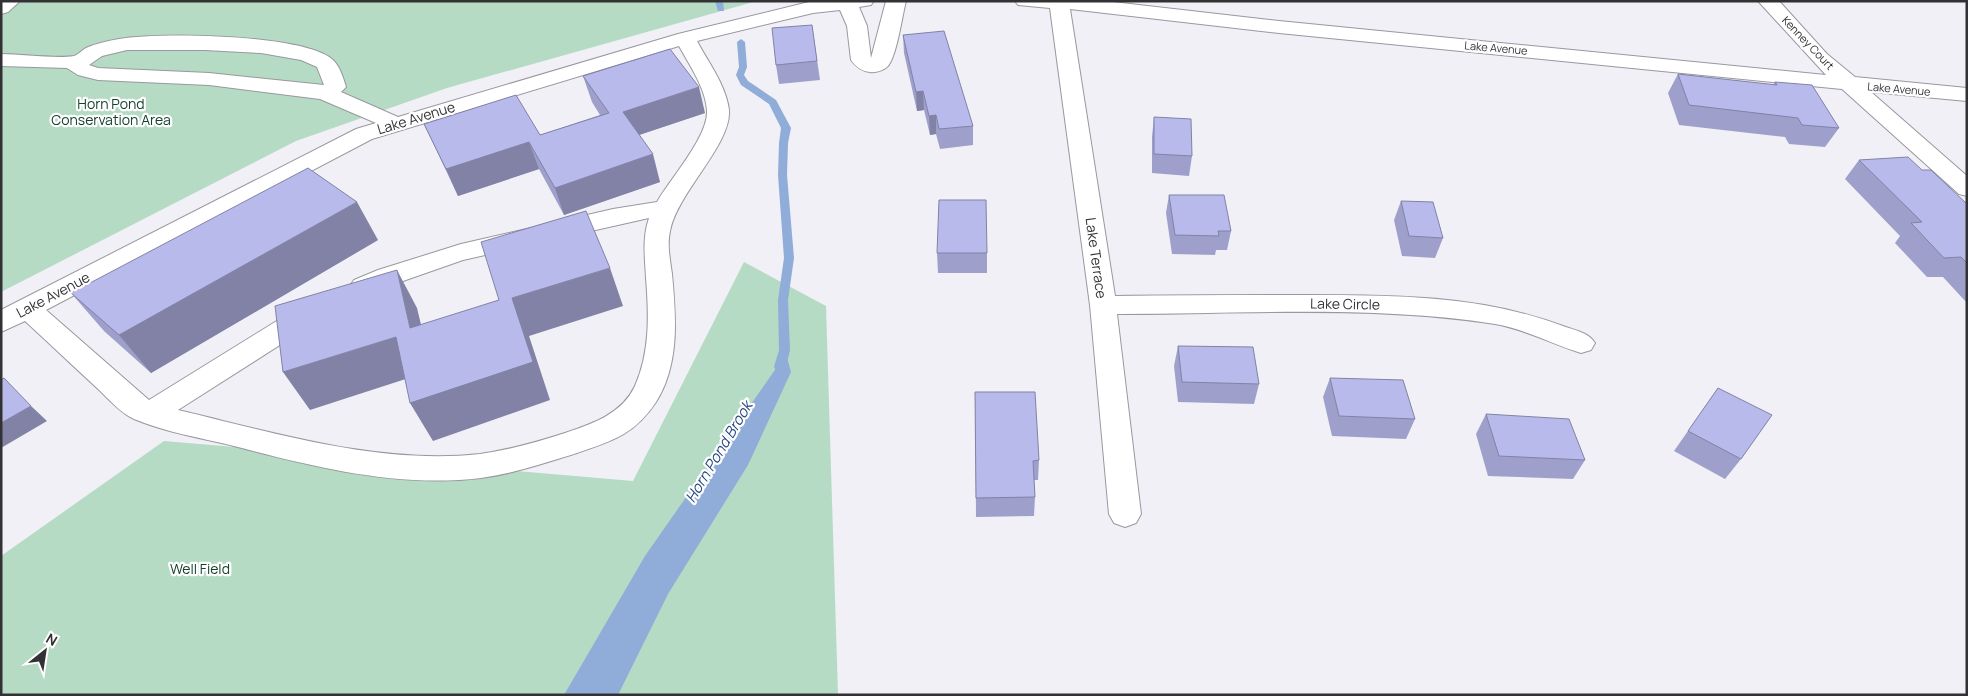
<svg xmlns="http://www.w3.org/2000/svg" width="1968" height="696" viewBox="0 0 1968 696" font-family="Manrope,sans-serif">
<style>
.green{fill:#b6dbc4}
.water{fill:#90acd8}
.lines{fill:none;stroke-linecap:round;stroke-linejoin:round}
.stream{fill:#90acd8;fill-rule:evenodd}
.minor-casing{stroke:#98989e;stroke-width:2}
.minor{fill:#fff;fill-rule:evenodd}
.wall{fill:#9ea0cb}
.shaded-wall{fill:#8182a5}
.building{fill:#b8baec;stroke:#8182a5}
.labels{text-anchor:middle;stroke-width:4.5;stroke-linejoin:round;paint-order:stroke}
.far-street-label{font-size:11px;fill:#323234;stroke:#fefeff}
.park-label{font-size:14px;fill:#16412b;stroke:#fefeff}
.street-label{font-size:14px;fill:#323234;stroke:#fefeff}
.water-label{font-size:15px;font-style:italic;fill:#24477e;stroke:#fefeff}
</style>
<rect width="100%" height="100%" fill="#f0f0f6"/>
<!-- green -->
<path class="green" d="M 1,1 L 757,1 L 447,88 L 296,141 L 1,292 Z
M 744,262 L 826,306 L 838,695 L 1,695 L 1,556 L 164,441 L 633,481 Z"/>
<!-- water -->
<path class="water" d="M 786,354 L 791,372 L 748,465 L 668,594 L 618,695 L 564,695 L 645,556 Z"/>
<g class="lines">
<!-- stream -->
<path class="stream" d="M 715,1 L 723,1 L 724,11 L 718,11 Z
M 741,39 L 745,42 L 747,67 L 744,75 L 748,81 L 776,100 L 791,128 L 788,143 L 787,175 L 794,258 L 788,300 L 790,350 L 786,367 L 784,370 L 776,370 L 774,367 L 779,350 L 778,300 L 784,258 L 778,175 L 779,143 L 781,128 L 769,104 L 741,85 L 736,75 L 739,67 L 737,42 Z"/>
<!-- minor casing -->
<g class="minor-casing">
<path id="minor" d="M 1,1 L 20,1 L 8,12 L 1,14 Z
M 813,1 L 874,1 L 871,5 L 859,7 L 867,26 L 871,58 L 886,1 L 906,1 C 902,16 897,55 888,66 C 884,70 876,73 870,72 C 861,71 856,67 851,60 L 847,26 L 840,10 L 813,13 L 697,41 C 708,62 726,85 729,110 C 732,144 677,193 670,231 C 667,245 670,260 672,274 C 676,317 680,364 656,402 C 633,437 608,442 571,455 C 541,464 512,474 481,478 C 398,488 314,467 234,446 C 201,438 165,432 134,419 C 120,413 108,398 97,388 C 73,366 49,343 25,321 L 1,332 L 1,310 L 356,129 L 376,123 L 320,99 L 209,85 L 98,80 L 78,75 L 67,68 L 1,66 L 1,54 C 20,54 57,59 74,56 C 78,55 82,50 86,48 C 97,43 108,41 119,39 C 158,32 305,34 333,60 C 340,67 343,77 346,87 L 341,92 L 398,117 L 678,34 ZM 679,46 C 690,66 705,87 707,110 C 709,136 670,179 657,202 L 613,209 L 461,244 L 378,270 L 354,280 L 350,286 L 354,292 L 363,295 L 463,260 L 649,218 C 642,238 645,258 646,278 C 649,315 650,352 635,386 C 622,414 592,424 565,433 C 537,442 509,450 480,454 C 379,465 276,433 178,410 L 319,320 L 323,313 L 319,306 L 310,304 L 301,306 L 149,400 L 46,310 L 372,139 ZM 127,50 L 205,50 L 261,53 L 301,60 L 317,67 L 324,85 L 209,73 L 98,68 L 89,65 L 102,56 Z
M 1015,1 L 1104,1 L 1279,21 L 1826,75 L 1758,1 L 1779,1 L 1827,54 L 1855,77 L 1967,88 L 1967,101 L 1871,92 L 1967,176 L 1967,196 L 1959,194 L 1842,89 L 1279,33 L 1070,9 L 1115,296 C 1175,295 1236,295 1297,295 C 1387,295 1478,294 1563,326 C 1574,330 1588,332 1595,343 L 1591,350 L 1581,353 C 1552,344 1525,329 1495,324 C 1373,305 1241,314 1117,314 L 1141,514 L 1136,523 L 1125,527 L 1114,523 L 1109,514 L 1090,305 L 1050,8 L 1018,5 Z"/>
</g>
<!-- minor -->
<use href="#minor" class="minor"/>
</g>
<!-- wall -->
<path class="wall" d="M 812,25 L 820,80 L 779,84 L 776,65 Z
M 903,35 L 973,126 L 973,145 L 940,149 L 936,134 L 930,135 L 924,110 L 917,111 L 904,53 Z
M 1678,74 L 1773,85 L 1775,82 L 1839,128 L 1825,147 L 1789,144 L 1785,137 L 1679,125 L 1668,93 Z
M 583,76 L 705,113 L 639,135 L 660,182 L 564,215 L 539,169 L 458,196 L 424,124 L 540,135 L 600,115 L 592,102 Z
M 1154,117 L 1192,156 L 1189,176 L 1152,173 L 1152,137 Z
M 1859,160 L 1922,170 L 1967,204 L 1967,303 L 1943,277 L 1927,277 L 1895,243 L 1900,236 L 1845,179 Z
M 1169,195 L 1231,231 L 1227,250 L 1216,250 L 1215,255 L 1172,254 L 1166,213 Z
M 1401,201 L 1443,238 L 1435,258 L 1402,256 L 1394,220 Z
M 378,240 L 151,373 L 104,331 L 71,293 Z
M 937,253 L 987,253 L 987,273 L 938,273 Z
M 1178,346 L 1259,384 L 1254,404 L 1178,402 L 1174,366 Z
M 1330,378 L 1415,419 L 1406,439 L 1332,436 L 1323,397 Z
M 1718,388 L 1741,459 L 1725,479 L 1674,451 Z
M 975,392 L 1039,460 L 1038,480 L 1034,480 L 1035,497 L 1034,516 L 976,517 Z
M 1486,414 L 1585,460 L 1573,479 L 1488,476 L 1476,434 Z"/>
<!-- shaded-wall -->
<path class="shaded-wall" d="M 699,87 L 705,113 L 630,138 L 623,112 Z
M 923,91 L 924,110 L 917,111 L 916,92 Z
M 936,115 L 936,134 L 930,135 L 929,116 Z
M 529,142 L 539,169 L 458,196 L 446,169 Z
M 653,154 L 660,182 L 564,215 L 555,188 Z
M 357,202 L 378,240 L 151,373 L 119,335 Z
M 610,268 L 623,306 L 529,336 L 550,400 L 433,441 L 410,403 L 512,298 Z
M 397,270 L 417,308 L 431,366 L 410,328 Z
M 396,337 L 418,375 L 310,410 L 283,372 Z
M 31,406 L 47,421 L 1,448 L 1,423 Z"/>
<!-- building -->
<path class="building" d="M 812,25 L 817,61 L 776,65 L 772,28 Z
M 944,31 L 973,126 L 939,129 L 936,115 L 929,116 L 923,91 L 916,92 L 903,35 Z
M 670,49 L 699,87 L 623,112 L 653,154 L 555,188 L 529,142 L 446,169 L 424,124 L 516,95 L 540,135 L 609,113 L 583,76 Z
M 1678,74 L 1777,85 L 1775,82 L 1812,85 L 1839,128 L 1802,125 L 1798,118 L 1689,105 Z
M 1154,117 L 1191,119 L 1192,156 L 1154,154 Z
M 1908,157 L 1922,170 L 1931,170 L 1967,204 L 1967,263 L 1961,257 L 1944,258 L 1911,223 L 1922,222 L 1859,160 Z
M 308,168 L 357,202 L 119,335 L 71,293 Z
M 1169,195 L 1224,195 L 1231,231 L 1218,231 L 1219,236 L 1175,235 Z
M 939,200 L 986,200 L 987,253 L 937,253 Z
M 1401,201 L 1433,202 L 1443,238 L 1409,236 Z
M 586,211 L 610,268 L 512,298 L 533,362 L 410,403 L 396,337 L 283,372 L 275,306 L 397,270 L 410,328 L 499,300 L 481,242 Z
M 1178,346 L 1253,347 L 1259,384 L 1182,382 Z
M 4,378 L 31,406 L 1,423 L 1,380 Z
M 1330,378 L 1403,380 L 1415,419 L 1339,416 Z
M 1718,388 L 1772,415 L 1741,459 L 1688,431 Z
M 975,392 L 1035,392 L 1039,460 L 1033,461 L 1035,497 L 976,498 Z
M 1486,414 L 1569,419 L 1585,460 L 1499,456 Z"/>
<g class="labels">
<!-- far-street labels -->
<g class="far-street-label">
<text transform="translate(1808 43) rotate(46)" y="4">Kenney Court</text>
<text transform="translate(1496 48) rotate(5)" y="4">Lake Avenue</text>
<text transform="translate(1899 89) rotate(5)" y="4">Lake Avenue</text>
</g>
<!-- park labels -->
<g class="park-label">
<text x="111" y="109">Horn Pond<tspan x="111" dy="16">Conservation Area</tspan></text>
<text x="200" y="574">Well Field</text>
</g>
<!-- street labels -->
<g class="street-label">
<text transform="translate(416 118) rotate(-17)" y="5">Lake Avenue</text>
<text transform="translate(1096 258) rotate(82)" y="5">Lake Terrace</text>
<text transform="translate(53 295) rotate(-28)" y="5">Lake Avenue</text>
<text transform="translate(1345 304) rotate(1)" y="5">Lake Circle</text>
</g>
<!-- water labels -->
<g class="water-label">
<text transform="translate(719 452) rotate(-59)" y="5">Horn Pond Brook</text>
</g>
</g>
<!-- border -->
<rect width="1968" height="696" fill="none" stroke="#323234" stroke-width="5"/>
<!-- north arrow -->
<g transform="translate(45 651) rotate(30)" stroke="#fefeff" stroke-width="4" paint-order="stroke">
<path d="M0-4L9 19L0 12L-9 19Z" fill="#323234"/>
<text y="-8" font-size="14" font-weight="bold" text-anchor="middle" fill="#323234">N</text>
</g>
</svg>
